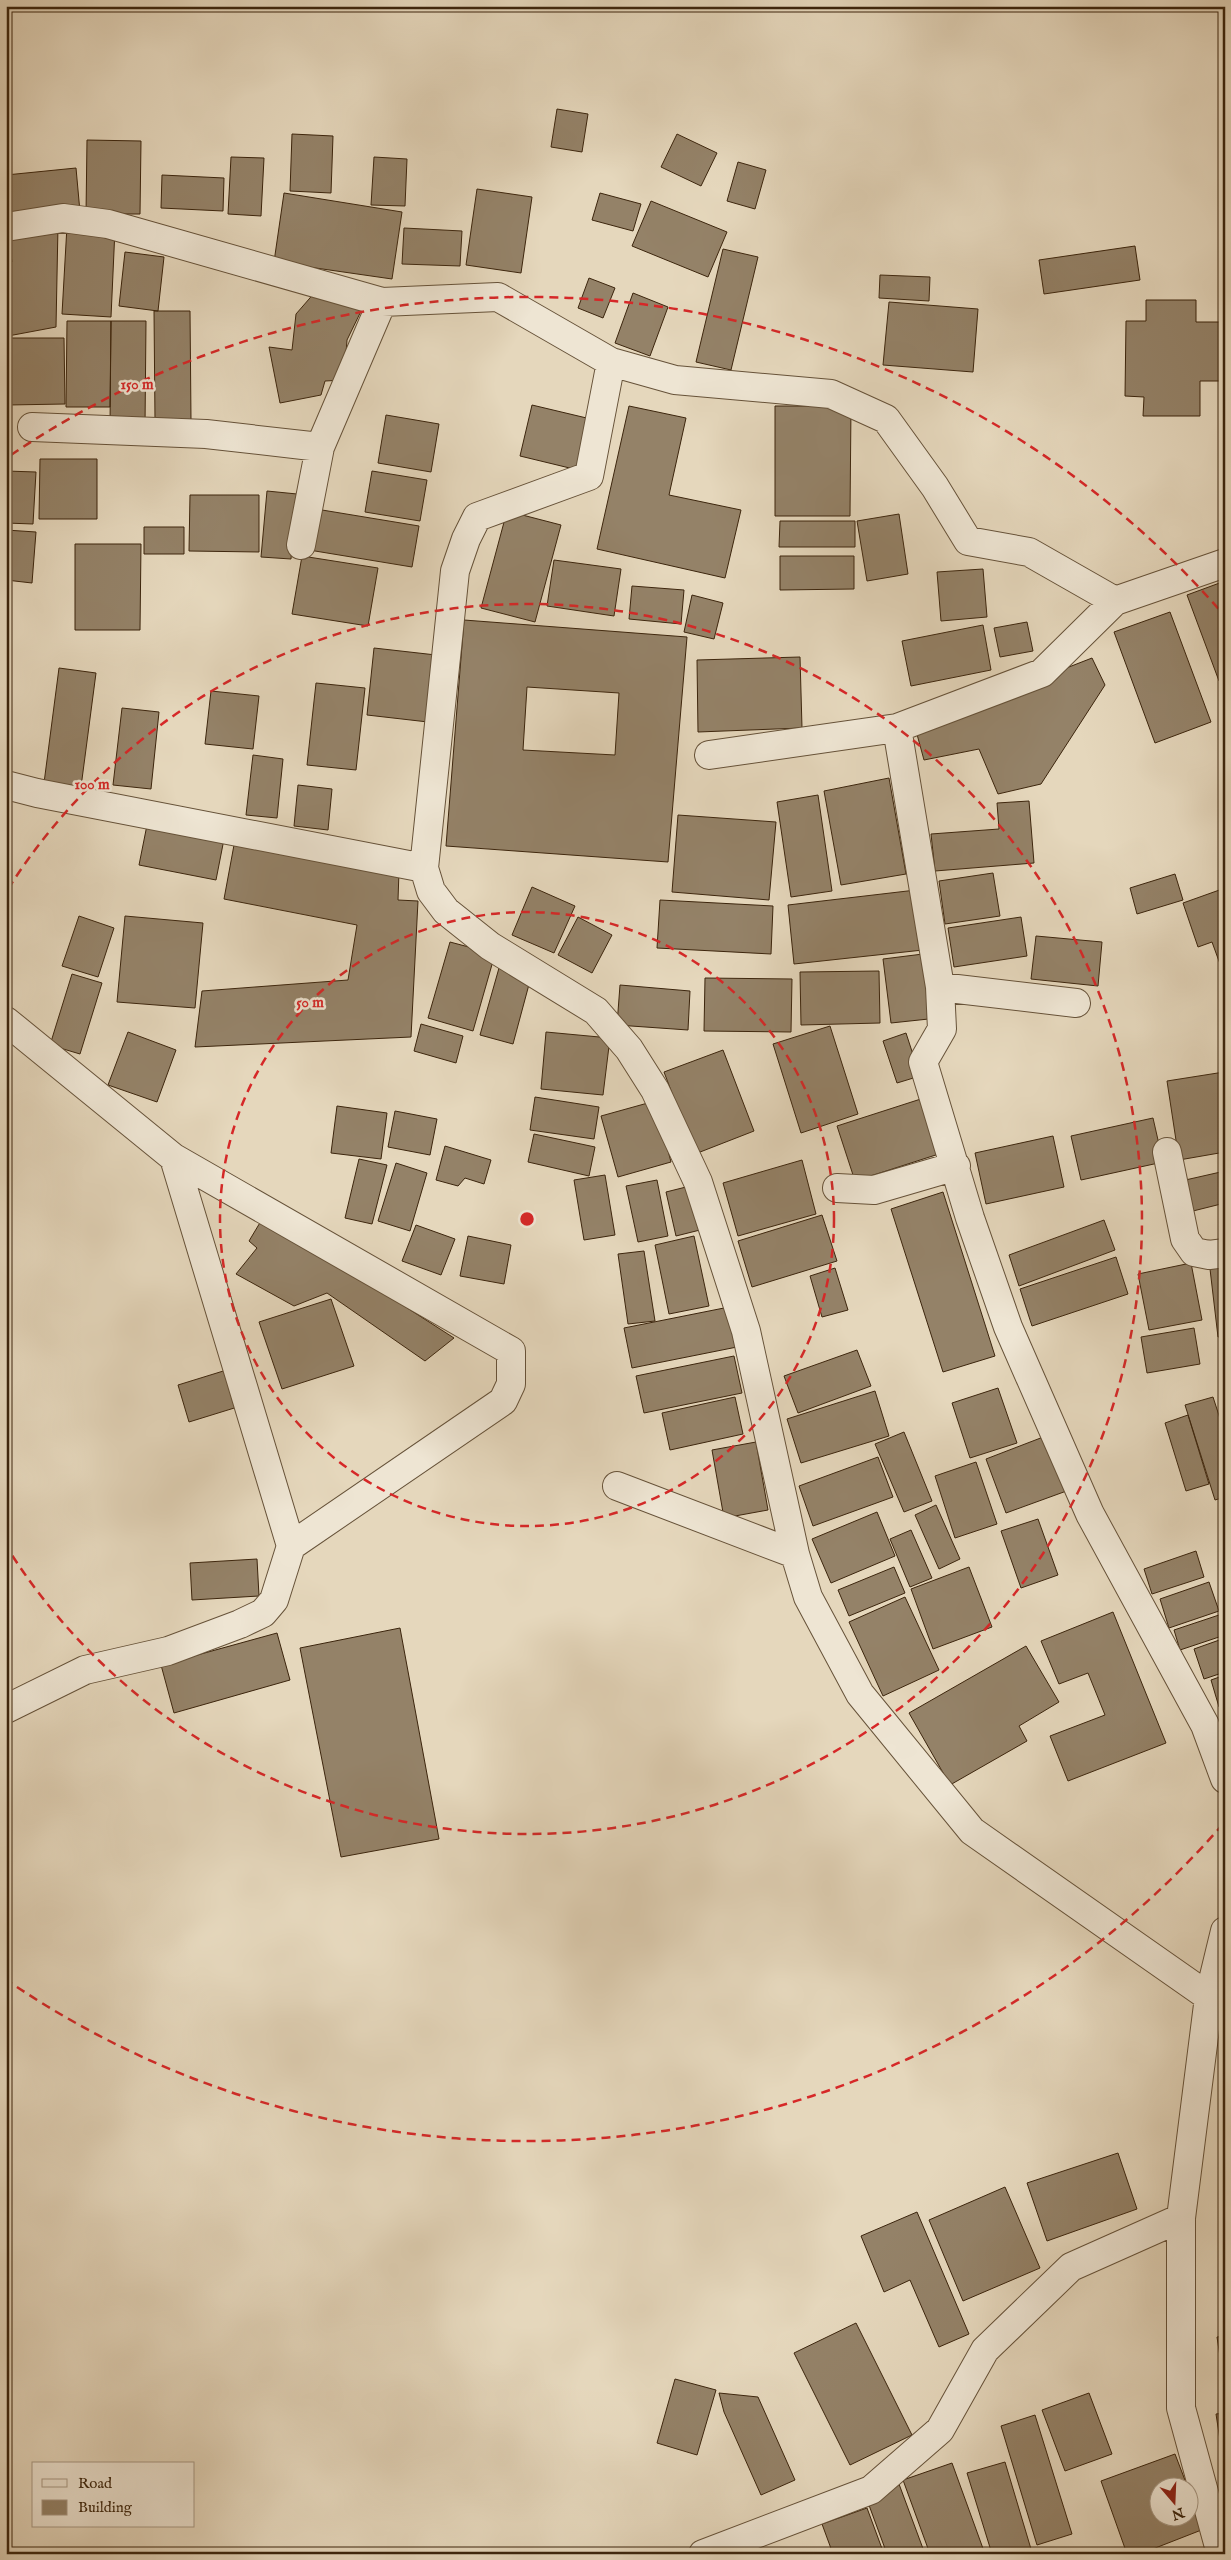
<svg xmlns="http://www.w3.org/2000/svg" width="1231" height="2560" viewBox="0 0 1231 2560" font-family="'IM FELL English',serif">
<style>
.building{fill:#948268;stroke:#3c250d;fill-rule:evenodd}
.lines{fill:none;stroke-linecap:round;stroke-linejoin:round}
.minor-casing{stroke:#665239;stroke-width:30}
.minor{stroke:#eee5d3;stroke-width:28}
.ring{fill:none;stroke:#d62828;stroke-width:2.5;stroke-dasharray:9 6}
.centre{fill:#d62828;stroke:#eee5d3;stroke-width:2.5}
.ring-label{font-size:15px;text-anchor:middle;font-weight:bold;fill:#d62828;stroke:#eee5d3;stroke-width:5;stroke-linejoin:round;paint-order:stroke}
</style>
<rect width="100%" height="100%" fill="#e5d7bc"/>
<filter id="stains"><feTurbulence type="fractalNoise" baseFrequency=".004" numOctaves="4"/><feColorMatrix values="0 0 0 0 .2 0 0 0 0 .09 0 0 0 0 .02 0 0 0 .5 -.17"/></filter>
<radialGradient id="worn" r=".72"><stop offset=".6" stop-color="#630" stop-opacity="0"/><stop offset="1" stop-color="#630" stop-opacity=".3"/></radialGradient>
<!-- building -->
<path class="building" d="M 557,109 L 588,114 L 582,152 L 551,147 Z
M 292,134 L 333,136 L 331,193 L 290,191 Z
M 677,134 L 717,153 L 701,186 L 661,167 Z
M 87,140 L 141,141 L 140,214 L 86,214 Z
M 231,157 L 264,158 L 261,216 L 228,214 Z
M 374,157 L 407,159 L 405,206 L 371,205 Z
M 738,162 L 766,170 L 755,209 L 727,201 Z
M 76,168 L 80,212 L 6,219 L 6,175 Z
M 162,175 L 224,178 L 223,211 L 161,208 Z
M 477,189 L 532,197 L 521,273 L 466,265 Z
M 284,193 L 402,212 L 392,279 L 274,262 Z
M 600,193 L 641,204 L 633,231 L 592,220 Z
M 651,201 L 727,232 L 708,277 L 632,246 Z
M 58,226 L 56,327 L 8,336 L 6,263 L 12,262 L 8,233 Z
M 67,226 L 115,229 L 111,317 L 62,314 Z
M 404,228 L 462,231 L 460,266 L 402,264 Z
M 1135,246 L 1140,280 L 1044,294 L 1039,260 Z
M 723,249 L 758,257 L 731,370 L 696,362 Z
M 125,252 L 164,257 L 158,311 L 119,306 Z
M 880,275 L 930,277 L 929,301 L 879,298 Z
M 589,278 L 615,288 L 603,318 L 578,308 Z
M 316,291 L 364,305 L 347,340 L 344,380 L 325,381 L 321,395 L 280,403 L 269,347 L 292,350 L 296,314 Z
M 633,293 L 668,307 L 650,356 L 615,343 Z
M 1146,300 L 1196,300 L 1196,322 L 1223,322 L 1222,381 L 1200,381 L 1200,416 L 1143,416 L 1144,397 L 1125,396 L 1126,321 L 1146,321 Z
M 889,302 L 978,309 L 973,372 L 883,365 Z
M 154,311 L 190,311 L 191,420 L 155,420 Z
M 67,321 L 111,321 L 110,407 L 66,407 Z
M 111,321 L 146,321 L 145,426 L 110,425 Z
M 8,338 L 64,338 L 65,404 L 8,405 Z
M 532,405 L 595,420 L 582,471 L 520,456 Z
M 629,406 L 686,418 L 669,495 L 741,510 L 725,578 L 597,549 Z
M 775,406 L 851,406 L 850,516 L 775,516 Z
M 386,415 L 439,424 L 431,472 L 378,463 Z
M 40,459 L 97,459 L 97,519 L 39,519 Z
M 6,471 L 36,472 L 33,524 L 6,523 Z
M 372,471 L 427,480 L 420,521 L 365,512 Z
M 267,491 L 297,494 L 291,559 L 261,557 Z
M 190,495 L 259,495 L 259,552 L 189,551 Z
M 316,509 L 419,526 L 412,567 L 309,550 Z
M 507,511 L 561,525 L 535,622 L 481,608 Z
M 899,514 L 908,574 L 867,581 L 857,521 Z
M 780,521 L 855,521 L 855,547 L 779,547 Z
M 144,527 L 184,527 L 184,554 L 144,554 Z
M 6,530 L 36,532 L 32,583 L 6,580 Z
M 75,544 L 141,544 L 140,630 L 75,630 Z
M 302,556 L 378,568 L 368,626 L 292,614 Z
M 780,556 L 854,556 L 854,589 L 780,590 Z
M 554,560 L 621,569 L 614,616 L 547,606 Z
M 983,569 L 987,617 L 941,621 L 937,572 Z
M 1225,581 L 1225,679 L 1219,681 L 1187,595 Z
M 632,586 L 684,590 L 681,624 L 629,619 Z
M 692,595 L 723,603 L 714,639 L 684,632 Z
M 1170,612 L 1211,722 L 1155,743 L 1114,632 Z
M 464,620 L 687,637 L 668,862 L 446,846 ZM 527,687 L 619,693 L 615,755 L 523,750 Z
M 1027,622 L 1033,651 L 1000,657 L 994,628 Z
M 983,625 L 991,670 L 911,686 L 902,641 Z
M 374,648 L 436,655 L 428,722 L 367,715 Z
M 800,657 L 802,728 L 698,732 L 697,660 Z
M 1092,658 L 1105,685 L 1041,784 L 998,794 L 979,749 L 924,760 L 915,727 Z
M 59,668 L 96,673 L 81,787 L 44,783 Z
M 316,683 L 365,688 L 356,770 L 307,765 Z
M 211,691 L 259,696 L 253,749 L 205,744 Z
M 122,708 L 159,712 L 151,789 L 113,785 Z
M 253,755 L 283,759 L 277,818 L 246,815 Z
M 889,778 L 906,874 L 841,885 L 824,791 Z
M 298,785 L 332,789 L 328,830 L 294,826 Z
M 818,795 L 832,891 L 791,897 L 777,802 Z
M 1029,801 L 1034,863 L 935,871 L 931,834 L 999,829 L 997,803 Z
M 678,815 L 776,822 L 769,900 L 672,892 Z
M 148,820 L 225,834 L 216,880 L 139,865 Z
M 234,845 L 399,871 L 398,900 L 418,901 L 411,1037 L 195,1047 L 202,991 L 348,980 L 357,925 L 224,899 Z
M 993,873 L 1000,916 L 945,924 L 939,881 Z
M 1175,874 L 1183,900 L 1137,914 L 1130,888 Z
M 532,887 L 575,906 L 554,953 L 512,935 Z
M 1225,888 L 1225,963 L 1220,964 L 1212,942 L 1198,947 L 1183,903 Z
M 916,890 L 923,950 L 794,964 L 788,905 Z
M 660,900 L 773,906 L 771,954 L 657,948 Z
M 79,916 L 114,928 L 98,977 L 62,966 Z
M 125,916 L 203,923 L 195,1008 L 117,1002 Z
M 578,917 L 612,935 L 592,973 L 558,955 Z
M 1021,917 L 1027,956 L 954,967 L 948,928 Z
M 1036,936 L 1102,942 L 1098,986 L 1031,979 Z
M 450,942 L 495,954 L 473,1031 L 428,1018 Z
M 931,953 L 938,1018 L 891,1023 L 883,959 Z
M 499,968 L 531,977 L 513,1044 L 480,1035 Z
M 879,971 L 880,1023 L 801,1025 L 800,972 Z
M 72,974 L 102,983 L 80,1054 L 50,1045 Z
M 705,978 L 792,979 L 791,1032 L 704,1031 Z
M 620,985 L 690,991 L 688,1030 L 617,1025 Z
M 421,1024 L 463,1036 L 456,1063 L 414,1051 Z
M 830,1026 L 858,1114 L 801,1133 L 773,1044 Z
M 128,1032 L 176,1050 L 157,1102 L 108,1085 Z
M 546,1032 L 610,1038 L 603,1095 L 541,1089 Z
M 906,1033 L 920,1076 L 897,1083 L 883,1041 Z
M 723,1050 L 754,1131 L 695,1154 L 664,1072 Z
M 1224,1072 L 1225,1152 L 1179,1160 L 1167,1081 Z
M 535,1097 L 599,1107 L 594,1139 L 530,1130 Z
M 927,1097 L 945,1152 L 855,1181 L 837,1126 Z
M 655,1101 L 671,1162 L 618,1177 L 601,1116 Z
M 337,1106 L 387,1113 L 381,1159 L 331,1153 Z
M 395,1111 L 437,1119 L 430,1155 L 388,1147 Z
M 1153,1118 L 1163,1162 L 1081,1180 L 1071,1136 Z
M 534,1134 L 595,1147 L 589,1176 L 528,1162 Z
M 1053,1136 L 1064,1187 L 986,1204 L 975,1153 Z
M 445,1146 L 491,1160 L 484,1184 L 465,1178 L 458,1186 L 436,1180 Z
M 359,1159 L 387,1165 L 372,1224 L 345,1218 Z
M 802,1160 L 816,1214 L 738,1236 L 723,1183 Z
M 396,1163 L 427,1173 L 410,1231 L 378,1221 Z
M 1225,1171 L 1225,1203 L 1189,1212 L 1181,1181 Z
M 605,1175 L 615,1235 L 584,1240 L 574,1180 Z
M 657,1180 L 668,1236 L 638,1242 L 626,1186 Z
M 694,1185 L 704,1229 L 676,1236 L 666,1192 Z
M 943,1192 L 995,1356 L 943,1372 L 891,1209 Z
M 822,1215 L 837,1261 L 752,1287 L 738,1241 Z
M 264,1216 L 454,1338 L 425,1361 L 327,1293 L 294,1306 L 236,1274 L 257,1248 L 249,1241 Z
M 1104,1220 L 1115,1250 L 1019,1286 L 1009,1255 Z
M 416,1225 L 455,1239 L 441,1275 L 402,1261 Z
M 468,1236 L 511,1245 L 504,1284 L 460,1276 Z
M 694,1236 L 709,1306 L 669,1314 L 655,1245 Z
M 644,1251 L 655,1321 L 628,1324 L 618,1254 Z
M 1116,1257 L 1128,1294 L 1032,1326 L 1020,1289 Z
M 1191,1263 L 1202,1320 L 1149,1330 L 1138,1274 Z
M 1225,1267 L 1225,1336 L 1218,1337 L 1210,1269 Z
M 835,1268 L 848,1310 L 822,1317 L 810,1276 Z
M 331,1299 L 354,1366 L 282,1389 L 259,1322 Z
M 729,1307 L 737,1347 L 632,1368 L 624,1328 Z
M 1194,1328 L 1200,1364 L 1147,1373 L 1141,1337 Z
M 857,1350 L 871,1386 L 798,1413 L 784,1376 Z
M 734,1356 L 742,1393 L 644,1413 L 636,1376 Z
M 233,1368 L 244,1405 L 189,1422 L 178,1385 Z
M 998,1388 L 1017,1443 L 970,1458 L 952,1403 Z
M 875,1391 L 889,1436 L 801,1463 L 787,1419 Z
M 735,1397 L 743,1434 L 670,1450 L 662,1413 Z
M 1213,1397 L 1225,1434 L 1225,1497 L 1215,1500 L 1185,1405 Z
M 1188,1415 L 1209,1484 L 1186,1491 L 1165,1423 Z
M 904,1432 L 932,1501 L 904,1512 L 875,1444 Z
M 1051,1434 L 1072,1489 L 1006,1513 L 986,1459 Z
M 756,1442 L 768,1510 L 724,1518 L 712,1450 Z
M 878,1457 L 893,1497 L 813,1526 L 799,1486 Z
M 976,1462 L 997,1524 L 955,1538 L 935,1476 Z
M 936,1505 L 960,1559 L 939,1569 L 915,1515 Z
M 877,1512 L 895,1556 L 831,1583 L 812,1539 Z
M 1038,1519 L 1058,1575 L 1021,1588 L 1001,1531 Z
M 911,1530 L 932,1578 L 910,1587 L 890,1539 Z
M 1196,1551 L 1204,1577 L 1152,1594 L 1144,1569 Z
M 257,1559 L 259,1596 L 192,1600 L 190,1563 Z
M 894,1567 L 905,1593 L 849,1616 L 838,1590 Z
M 969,1567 L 992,1627 L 933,1649 L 911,1589 Z
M 1209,1582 L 1219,1611 L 1169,1628 L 1160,1599 Z
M 905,1597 L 939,1670 L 883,1696 L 849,1622 Z
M 1113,1612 L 1166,1743 L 1068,1781 L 1050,1736 L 1105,1715 L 1088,1673 L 1059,1684 L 1041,1641 Z
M 1225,1613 L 1225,1635 L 1180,1650 L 1174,1630 Z
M 400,1628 L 439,1839 L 341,1857 L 300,1648 Z
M 277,1633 L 290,1680 L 174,1713 L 161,1665 Z
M 1225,1638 L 1225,1672 L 1204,1679 L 1194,1649 Z
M 1026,1646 L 1059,1702 L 1019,1726 L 1027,1741 L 950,1785 L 909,1713 Z
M 1225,1675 L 1225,1705 L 1219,1707 L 1211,1680 Z
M 1118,2153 L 1137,2209 L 1047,2241 L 1027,2183 Z
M 1005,2187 L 1040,2268 L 963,2301 L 929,2220 Z
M 917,2212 L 969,2334 L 939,2347 L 910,2280 L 884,2292 L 861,2236 Z
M 856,2323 L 912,2435 L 850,2465 L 794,2353 Z
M 1225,2336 L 1225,2390 L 1217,2337 Z
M 675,2379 L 716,2390 L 697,2455 L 657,2443 Z
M 719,2393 L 758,2397 L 795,2480 L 761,2495 L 724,2412 Z
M 1089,2393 L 1112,2454 L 1065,2471 L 1042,2410 Z
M 1225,2413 L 1225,2473 L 1216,2414 Z
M 1035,2415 L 1072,2534 L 1037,2545 L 1001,2426 Z
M 1175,2454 L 1188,2488 L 1158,2488 L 1158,2518 L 1188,2518 L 1188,2489 L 1204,2529 L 1140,2554 L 1127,2554 L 1101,2481 Z
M 1005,2462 L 1031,2549 L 1016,2554 L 992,2554 L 967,2473 Z
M 952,2463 L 985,2554 L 930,2554 L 903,2480 Z
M 899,2484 L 925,2554 L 887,2554 L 866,2497 Z
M 867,2508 L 884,2554 L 833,2554 L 822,2524 Z"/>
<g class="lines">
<!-- minor casing -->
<g class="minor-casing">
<path id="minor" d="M 6,227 L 63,218 L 108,224 L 382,302 L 498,297 L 611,362 L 675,380 L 831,394 L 886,419 L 935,487 L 968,541 L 1029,552 L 1115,601
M 32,427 L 206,434 L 320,447
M 301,545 L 320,447 L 382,302
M 1225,563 L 1115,601 L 1042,673 L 897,728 L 940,987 L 942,1029 L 923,1062 L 970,1218 L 1008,1327 L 1090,1514 L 1205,1725 L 1225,1779
M 709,755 L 897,728
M 6,785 L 37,793 L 424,868 L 431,891 L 446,911 L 490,946 L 596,1011 L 629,1049 L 655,1090 L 698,1182 L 746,1331 L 795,1554 L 808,1597 L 860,1694 L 972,1831 L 1209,1997
M 424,868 L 455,571 L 466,539 L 477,517 L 589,476 L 611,362
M 940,987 L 1076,1003
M 6,1021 L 174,1158 L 511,1351 L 511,1384 L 503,1401 L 291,1546 L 274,1600 L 263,1613 L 240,1624 L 168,1651 L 85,1670 L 6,1709
M 1167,1152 L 1185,1239 L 1194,1252 L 1209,1255 L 1225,1253
M 174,1158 L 291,1546
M 837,1188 L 874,1190 L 956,1166
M 617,1486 L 795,1554
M 703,2554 L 871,2490 L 940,2430 L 985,2350 L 1071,2267 L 1181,2218
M 1221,2554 L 1181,2408 L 1181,2218 L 1209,1997 L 1225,1931"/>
</g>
<!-- minor -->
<use href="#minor" class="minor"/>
</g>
<!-- distance rings -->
<g class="ring">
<circle cx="527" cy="1219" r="307"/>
<path d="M8 889A615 615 0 1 1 8 1549"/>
<path d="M1223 1824A922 922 0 0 1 11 1983M11 455A922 922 0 0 1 1223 614"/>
</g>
<circle cx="527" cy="1219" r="8" class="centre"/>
<g class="ring-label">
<text x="137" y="389">150 m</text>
<text x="92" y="789">100 m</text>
<text x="310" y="1007">50 m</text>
</g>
<!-- margin -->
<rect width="1231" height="2560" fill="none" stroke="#e5d7bc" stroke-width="25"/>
<rect x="8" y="8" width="1216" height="2545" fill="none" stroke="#3c250d" stroke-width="2.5"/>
<rect x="12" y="12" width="1206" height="2535" fill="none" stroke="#3c250d"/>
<!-- legend -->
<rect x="32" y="2462" width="162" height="65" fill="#eee5d3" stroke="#a79884"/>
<rect x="42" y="2479" width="25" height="8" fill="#eee5d3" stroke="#a79884"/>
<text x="78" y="2488" font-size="15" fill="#3c250d">Road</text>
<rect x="42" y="2500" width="25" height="15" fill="#948268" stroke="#a79884"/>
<text x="78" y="2512" font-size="15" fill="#3c250d">Building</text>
<!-- north arrow -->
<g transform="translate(1174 2502) rotate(161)"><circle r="24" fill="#eee5d3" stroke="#a79884"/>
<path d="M0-4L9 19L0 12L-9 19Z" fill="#8f2418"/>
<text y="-8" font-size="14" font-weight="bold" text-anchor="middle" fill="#3c250d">N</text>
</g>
<rect width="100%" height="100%" filter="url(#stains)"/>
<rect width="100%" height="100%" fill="url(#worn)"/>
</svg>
